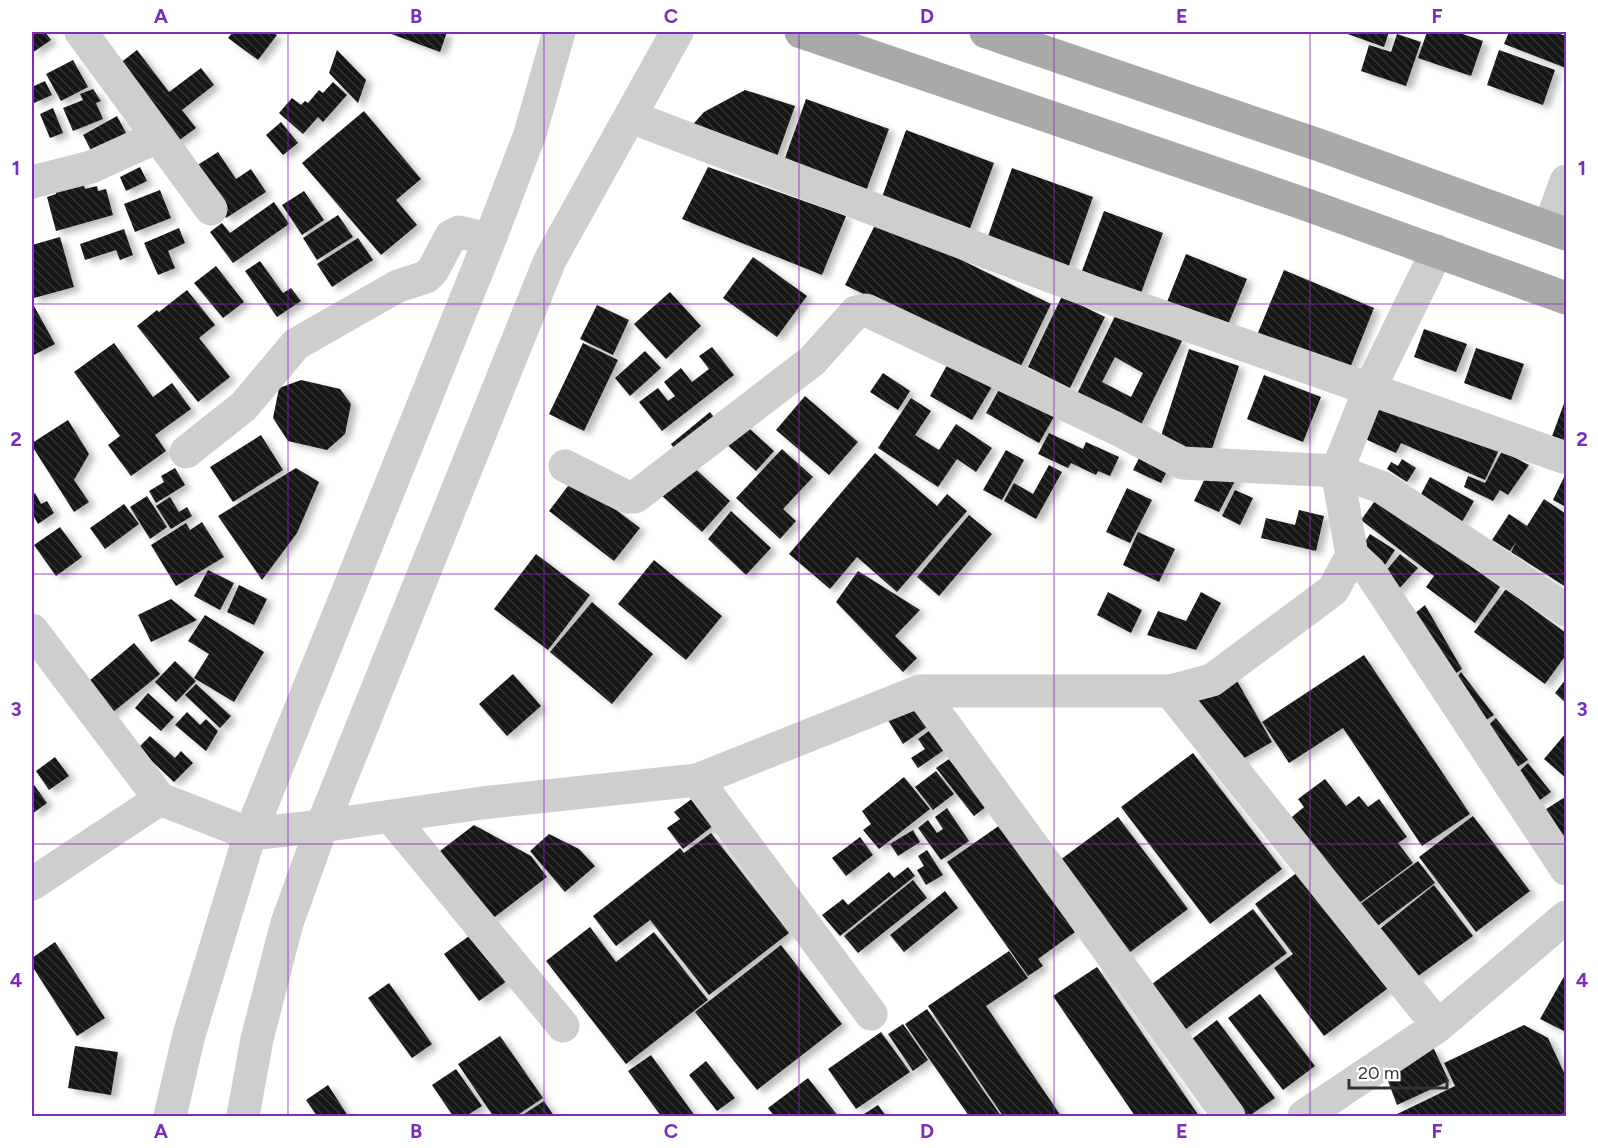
<svg xmlns="http://www.w3.org/2000/svg" width="1598" height="1148" viewBox="0 0 1598 1148" font-family="Figtree,sans-serif">
<style>
.building{fill:url(#building-back-hatch);fill-rule:evenodd;filter:url(#shadow)}
.lines{fill:none;stroke-linecap:round;stroke-linejoin:round}
.minor{stroke:#cecece;stroke-width:33}
.major{stroke:#a9a9a9;stroke-width:33}
.grid{fill:none;stroke:#7b2cbf;stroke-width:1.5;stroke-opacity:0.55}
.neatline{fill:none;stroke:#7b2cbf;stroke-width:2}
.grid-label{font-size:20px;text-anchor:middle;font-weight:bold;fill:#7b2cbf}
</style>
<defs>
<pattern id="building-back-hatch" width="6" height="6" patternUnits="userSpaceOnUse" patternTransform="scale(1.5)"><rect width="6" height="6" fill="#181818"/><path d="M-1 5l2 2M0 0l6 6M5-1l2 2" fill="none" stroke="#313131"/></pattern>
<filter id="shadow"><feDropShadow dx="6" dy="4" stdDeviation="3" flood-color="#0004"/></filter>
</defs>
<rect width="100%" height="100%" fill="#fff"/>
<!-- building -->
<path class="building" d="M 32,32 L 45,32 L 51,40 L 32,53 Z
M 233,32 L 271,32 L 277,35 L 258,60 L 228,38 Z
M 386,32 L 447,32 L 440,52 Z
M 1342,32 L 1389,32 L 1384,47 Z
M 1427,32 L 1457,32 L 1483,41 L 1471,76 L 1418,58 Z
M 1509,32 L 1554,32 L 1566,36 L 1566,68 L 1504,44 Z
M 1397,34 L 1421,42 L 1406,86 L 1361,71 L 1369,45 L 1391,52 Z
M 137,50 L 169,92 L 201,68 L 214,85 L 182,110 L 196,128 L 174,144 L 115,67 Z
M 337,50 L 366,80 L 358,103 L 329,73 Z
M 1499,50 L 1555,70 L 1543,105 L 1487,85 Z
M 73,60 L 88,87 L 61,101 L 46,74 Z
M 45,81 L 52,95 L 34,103 L 32,97 L 32,87 Z
M 333,82 L 347,95 L 323,122 L 318,117 L 303,134 L 279,113 L 292,98 L 301,105 L 305,101 L 308,103 L 319,90 L 323,93 Z
M 93,89 L 101,101 L 96,103 L 103,119 L 73,131 L 63,108 L 83,100 L 80,94 Z
M 745,90 L 795,106 L 775,162 L 688,130 L 704,112 Z
M 806,99 L 889,129 L 866,191 L 784,161 Z
M 53,108 L 63,133 L 50,138 L 40,114 Z
M 364,111 L 421,179 L 396,200 L 417,225 L 381,255 L 302,163 Z
M 117,116 L 127,135 L 93,154 L 83,135 Z
M 281,122 L 298,143 L 283,155 L 266,135 Z
M 906,130 L 994,163 L 969,231 L 881,200 Z
M 218,152 L 236,179 L 251,169 L 266,192 L 226,218 L 193,168 Z
M 140,167 L 147,181 L 126,191 L 120,177 Z
M 708,167 L 846,216 L 822,275 L 682,219 Z
M 1012,168 L 1093,197 L 1068,268 L 987,239 Z
M 82,180 L 85,189 L 97,186 L 98,191 L 106,189 L 113,215 L 56,231 L 47,197 L 56,194 L 55,187 Z
M 160,190 L 171,218 L 135,232 L 124,204 Z
M 304,191 L 324,220 L 302,235 L 282,205 Z
M 274,202 L 289,224 L 233,263 L 210,232 L 222,223 L 230,233 Z
M 1104,211 L 1163,233 L 1141,293 L 1082,271 Z
M 338,215 L 353,237 L 317,260 L 303,238 Z
M 878,219 L 1051,304 L 1019,370 L 845,285 Z
M 179,228 L 185,243 L 168,251 L 175,268 L 158,275 L 144,243 Z
M 124,229 L 133,255 L 120,260 L 116,250 L 85,260 L 80,244 Z
M 60,237 L 74,287 L 34,298 L 32,291 L 32,245 Z
M 358,238 L 373,260 L 332,287 L 317,264 Z
M 1186,254 L 1247,279 L 1227,327 L 1167,302 Z
M 753,257 L 807,296 L 777,337 L 723,298 Z
M 260,261 L 283,293 L 291,288 L 301,301 L 277,317 L 245,271 Z
M 216,266 L 244,302 L 223,318 L 194,283 Z
M 1284,270 L 1374,308 L 1348,373 L 1257,335 Z
M 187,290 L 215,325 L 199,338 L 230,377 L 198,402 L 137,326 L 157,310 L 159,312 Z
M 670,292 L 701,326 L 666,359 L 634,324 Z
M 1062,296 L 1105,317 L 1070,388 L 1028,367 Z
M 597,305 L 629,320 L 613,355 L 580,339 Z
M 34,306 L 55,344 L 32,356 L 32,308 Z
M 1118,310 L 1182,341 L 1140,427 L 1076,396 ZM 1115,357 L 1143,373 L 1131,397 L 1102,382 Z
M 1424,329 L 1467,344 L 1456,372 L 1414,357 Z
M 114,343 L 153,397 L 172,383 L 191,409 L 155,435 L 166,451 L 131,476 L 108,445 L 120,436 L 74,372 Z
M 583,343 L 618,360 L 584,431 L 549,414 Z
M 712,347 L 734,375 L 662,431 L 639,402 L 658,388 L 668,401 L 675,396 L 664,382 L 681,368 L 692,382 L 709,369 L 699,356 Z
M 1476,348 L 1524,364 L 1511,400 L 1464,383 Z
M 1189,349 L 1239,366 L 1210,455 L 1160,439 Z
M 645,351 L 661,368 L 630,396 L 615,378 Z
M 952,356 L 996,380 L 972,420 L 930,396 Z
M 883,373 L 910,391 L 898,410 L 870,392 Z
M 1264,375 L 1321,397 L 1303,442 L 1247,419 Z
M 301,380 L 340,389 L 351,404 L 345,434 L 327,450 L 288,441 L 273,418 L 279,388 Z
M 1002,384 L 1055,415 L 1039,443 L 986,413 Z
M 805,396 L 858,442 L 829,475 L 776,430 Z
M 911,398 L 931,411 L 915,435 L 939,450 L 956,424 L 992,448 L 976,472 L 957,459 L 938,487 L 878,448 Z
M 1566,398 L 1566,444 L 1551,439 Z
M 1382,399 L 1499,450 L 1485,480 L 1401,443 L 1396,453 L 1365,439 Z
M 710,412 L 722,427 L 681,458 L 671,444 Z
M 68,420 L 89,454 L 74,480 L 89,502 L 74,512 L 32,446 L 32,443 Z
M 741,421 L 774,451 L 756,471 L 723,441 Z
M 1049,433 L 1083,449 L 1086,442 L 1119,457 L 1110,476 L 1098,471 L 1096,475 L 1071,463 L 1068,468 L 1038,454 Z
M 261,435 L 283,470 L 233,502 L 210,467 Z
M 782,449 L 813,477 L 783,509 L 796,521 L 780,539 L 736,498 Z
M 1006,450 L 1024,460 L 1002,500 L 983,490 Z
M 1143,450 L 1171,463 L 1161,483 L 1133,470 Z
M 1502,451 L 1529,465 L 1508,495 L 1500,490 L 1493,501 L 1464,487 L 1468,476 L 1485,483 Z
M 875,453 L 937,506 L 947,494 L 967,511 L 897,592 L 857,557 L 830,589 L 789,554 Z
M 1402,459 L 1416,468 L 1407,482 L 1387,469 L 1391,462 L 1398,466 Z
M 689,463 L 730,501 L 702,532 L 660,494 Z
M 1049,465 L 1062,472 L 1036,519 L 1004,501 L 1014,483 L 1033,494 Z
M 175,468 L 185,485 L 156,503 L 149,491 L 164,482 L 161,476 Z
M 296,468 L 319,482 L 297,533 L 262,580 L 218,516 Z
M 1208,472 L 1238,475 L 1219,512 L 1194,501 Z
M 1566,473 L 1566,507 L 1553,500 Z
M 1430,477 L 1474,501 L 1462,522 L 1419,498 Z
M 574,478 L 640,528 L 614,561 L 549,511 Z
M 1127,488 L 1152,500 L 1130,543 L 1106,532 Z
M 1235,490 L 1253,498 L 1240,525 L 1222,516 Z
M 35,493 L 41,504 L 47,501 L 54,513 L 38,524 L 32,513 L 32,495 Z
M 147,496 L 167,527 L 150,539 L 130,507 Z
M 170,497 L 179,512 L 187,507 L 192,516 L 171,529 L 156,506 Z
M 1377,498 L 1500,587 L 1475,623 L 1426,587 L 1434,576 L 1361,520 Z
M 1544,499 L 1566,514 L 1566,587 L 1511,552 L 1516,542 L 1510,551 L 1492,540 L 1509,514 L 1527,526 Z
M 124,504 L 139,524 L 105,549 L 90,528 Z
M 1299,510 L 1324,516 L 1316,551 L 1261,538 L 1266,518 L 1295,525 Z
M 731,511 L 771,548 L 746,575 L 708,539 Z
M 969,515 L 992,534 L 939,596 L 917,577 Z
M 202,522 L 224,557 L 176,586 L 151,545 L 186,523 L 190,530 Z
M 60,527 L 82,557 L 56,576 L 34,545 Z
M 1138,532 L 1175,549 L 1159,582 L 1123,565 Z
M 1370,534 L 1395,550 L 1381,571 L 1356,556 Z
M 536,554 L 590,595 L 548,650 L 494,609 Z
M 1400,554 L 1418,568 L 1396,592 L 1381,577 Z
M 654,560 L 722,616 L 686,660 L 618,604 Z
M 208,570 L 234,583 L 220,610 L 194,596 Z
M 858,571 L 920,610 L 895,636 L 917,658 L 903,672 L 836,602 Z
M 239,585 L 267,599 L 254,625 L 227,612 Z
M 1506,589 L 1566,633 L 1566,655 L 1545,684 L 1474,632 Z
M 1108,592 L 1142,610 L 1131,633 L 1097,615 Z
M 1201,592 L 1221,603 L 1196,650 L 1147,635 L 1158,611 L 1186,621 Z
M 171,599 L 197,620 L 151,642 L 138,615 Z
M 592,602 L 653,654 L 612,704 L 550,652 Z
M 1425,605 L 1462,669 L 1445,681 L 1413,615 Z
M 205,615 L 264,652 L 234,702 L 194,678 L 209,654 L 188,641 Z
M 134,643 L 160,674 L 107,717 L 82,687 Z
M 1364,655 L 1470,814 L 1422,846 L 1343,728 L 1289,763 L 1262,722 Z
M 175,661 L 196,681 L 176,702 L 155,682 Z
M 1461,672 L 1494,715 L 1478,725 L 1449,688 Z
M 513,674 L 541,706 L 507,736 L 479,704 Z
M 1233,674 L 1272,742 L 1234,764 L 1194,696 Z
M 1566,679 L 1566,703 L 1555,693 Z
M 196,684 L 231,716 L 220,728 L 185,695 Z
M 148,693 L 174,717 L 161,731 L 135,708 Z
M 919,706 L 931,724 L 903,744 L 886,717 Z
M 187,712 L 200,725 L 206,719 L 218,731 L 206,751 L 175,725 Z
M 1496,718 L 1528,760 L 1511,771 L 1481,732 Z
M 933,728 L 947,748 L 918,768 L 911,758 L 925,749 L 918,739 Z
M 1566,733 L 1566,778 L 1544,759 Z
M 150,736 L 175,758 L 181,751 L 193,763 L 174,782 L 138,748 Z
M 1193,753 L 1282,869 L 1210,924 L 1121,807 Z
M 55,757 L 69,776 L 49,790 L 36,771 Z
M 949,759 L 987,806 L 974,816 L 936,768 Z
M 1528,763 L 1551,792 L 1533,805 L 1513,777 Z
M 936,771 L 954,794 L 933,810 L 915,787 Z
M 904,777 L 930,809 L 879,849 L 863,830 L 871,824 L 862,811 Z
M 1325,779 L 1346,806 L 1359,796 L 1368,807 L 1379,799 L 1407,837 L 1398,843 L 1413,863 L 1354,907 L 1287,821 L 1304,807 L 1298,799 Z
M 32,782 L 47,803 L 32,814 Z
M 1565,797 L 1566,799 L 1566,854 L 1540,813 Z
M 693,798 L 714,825 L 683,849 L 667,828 L 680,819 L 674,812 Z
M 947,808 L 969,841 L 941,860 L 918,828 L 928,820 L 937,833 L 943,829 L 935,817 Z
M 1473,816 L 1530,891 L 1476,932 L 1419,857 Z
M 1118,817 L 1188,909 L 1126,955 L 1056,863 Z
M 474,825 L 531,856 L 547,877 L 492,919 L 440,851 Z
M 1000,825 L 1075,932 L 1038,959 L 1043,966 L 1028,976 L 947,862 Z
M 913,830 L 920,842 L 898,856 L 890,844 Z
M 711,833 L 789,933 L 709,995 L 650,920 L 616,946 L 593,916 L 680,848 L 684,853 Z
M 549,834 L 579,849 L 595,866 L 565,892 L 530,851 Z
M 860,837 L 873,855 L 846,876 L 832,858 Z
M 927,850 L 943,875 L 926,885 L 917,870 L 924,866 L 918,856 Z
M 1418,861 L 1435,883 L 1376,927 L 1359,905 Z
M 908,867 L 915,876 L 840,936 L 822,915 L 843,899 L 848,905 L 889,872 L 894,878 Z
M 1302,869 L 1391,986 L 1324,1036 L 1274,968 L 1293,954 L 1255,904 Z
M 913,880 L 927,898 L 858,953 L 844,936 Z
M 1434,885 L 1473,936 L 1414,979 L 1376,932 Z
M 945,891 L 958,908 L 904,952 L 890,935 Z
M 1253,909 L 1287,953 L 1178,1035 L 1144,990 Z
M 590,927 L 616,962 L 654,932 L 708,1000 L 626,1064 L 546,961 Z
M 472,934 L 507,981 L 479,1001 L 444,954 Z
M 55,942 L 105,1018 L 77,1036 L 32,966 L 32,958 Z
M 781,945 L 842,1024 L 757,1090 L 695,1012 Z
M 1009,951 L 1028,978 L 986,1006 L 1061,1116 L 1003,1116 L 928,1006 Z
M 1097,967 L 1199,1116 L 1135,1116 L 1053,996 Z
M 1566,973 L 1566,1032 L 1540,1019 Z
M 389,983 L 432,1044 L 412,1058 L 368,998 Z
M 1260,994 L 1315,1066 L 1283,1090 L 1228,1018 Z
M 927,1009 L 1001,1116 L 969,1116 L 905,1024 Z
M 1217,1020 L 1275,1098 L 1249,1116 L 1239,1116 L 1184,1045 Z
M 903,1024 L 928,1060 L 913,1071 L 888,1034 Z
M 1524,1025 L 1548,1038 L 1566,1077 L 1566,1116 L 1393,1116 L 1455,1086 L 1444,1063 Z
M 881,1032 L 910,1072 L 856,1109 L 828,1069 Z
M 500,1036 L 543,1098 L 516,1116 L 493,1116 L 458,1064 Z
M 75,1046 L 118,1052 L 111,1095 L 68,1088 Z
M 1433,1047 L 1449,1081 L 1397,1105 L 1385,1073 Z
M 651,1055 L 695,1116 L 661,1116 L 628,1071 Z
M 706,1061 L 735,1098 L 717,1111 L 689,1075 Z
M 456,1069 L 482,1106 L 466,1116 L 453,1116 L 432,1085 Z
M 808,1078 L 838,1116 L 774,1116 L 768,1108 Z
M 328,1085 L 348,1116 L 317,1116 L 306,1100 Z
M 544,1101 L 554,1116 L 521,1116 Z
M 878,1105 L 886,1116 L 861,1116 Z"/>
<g class="lines">
<!-- minor -->
<path class="minor" d="M 81,32 L 211,209
M 631,117 L 1087,290 L 1566,458
M 32,182 L 91,167 L 157,137
M 1549,228 L 1566,181
M 186,452 L 244,406 L 296,344 L 398,286 L 426,277 L 433,270 L 451,236 L 459,232 L 490,239
M 565,466 L 627,497 L 635,497 L 812,361 L 856,312 L 866,310 L 1115,428 L 1182,463 L 1337,471 L 1383,488 L 1566,610
M 1352,555 L 1370,572 L 1566,869
M 32,630 L 160,799
M 920,691 L 1229,1116
M 1170,691 L 1438,1026
M 697,780 L 871,1014
M 391,817 L 563,1026
M 32,884 L 160,799 L 250,834 L 322,826 L 482,803 L 697,780 L 920,691 L 1170,691 L 1212,680 L 1333,590 L 1352,555 L 1337,471 L 1370,388 L 1437,251
M 170,1116 L 189,1035 L 250,834 L 490,239 L 530,134 L 559,32
M 243,1116 L 257,1039 L 287,923 L 322,826 L 550,260 L 677,32
M 1304,1116 L 1438,1026 L 1566,917"/>
<!-- major -->
<path class="major" d="M 801,32 L 1299,202 L 1566,298
M 986,32 L 1319,145 L 1566,234"/>
</g>
<!-- grid -->
<path class="grid" d="M 288,32 L 288,1116M 544,32 L 544,1116M 799,32 L 799,1116M 1054,32 L 1054,1116M 1310,32 L 1310,1116M 32,304 L 1566,304M 32,574 L 1566,574M 32,844 L 1566,844"/>
<!-- border -->
<rect width="1598" height="1148" fill="none" stroke="#ffffff" stroke-width="66"/>
<!-- scale -->
<path d="M1349 1079v9h98v-9" fill="none" stroke="#313131" stroke-width="3"/>
<text x="1358" y="1079" font-size="18" fill="#313131" stroke="#ffffff" stroke-width="4.5" paint-order="stroke">20 m</text>
<rect x="33" y="33" width="1532" height="1082" class="neatline"/>
<g class="grid-label">
<text x="161" y="23">A</text>
<text x="416" y="23">B</text>
<text x="671" y="23">C</text>
<text x="927" y="23">D</text>
<text x="1182" y="23">E</text>
<text x="1437" y="23">F</text>
<text x="16" y="175">1</text>
<text x="1582" y="175">1</text>
<text x="16" y="446">2</text>
<text x="1582" y="446">2</text>
<text x="16" y="716">3</text>
<text x="1582" y="716">3</text>
<text x="16" y="987">4</text>
<text x="1582" y="987">4</text>
<text x="161" y="1138">A</text>
<text x="416" y="1138">B</text>
<text x="671" y="1138">C</text>
<text x="927" y="1138">D</text>
<text x="1182" y="1138">E</text>
<text x="1437" y="1138">F</text>
</g>
</svg>
